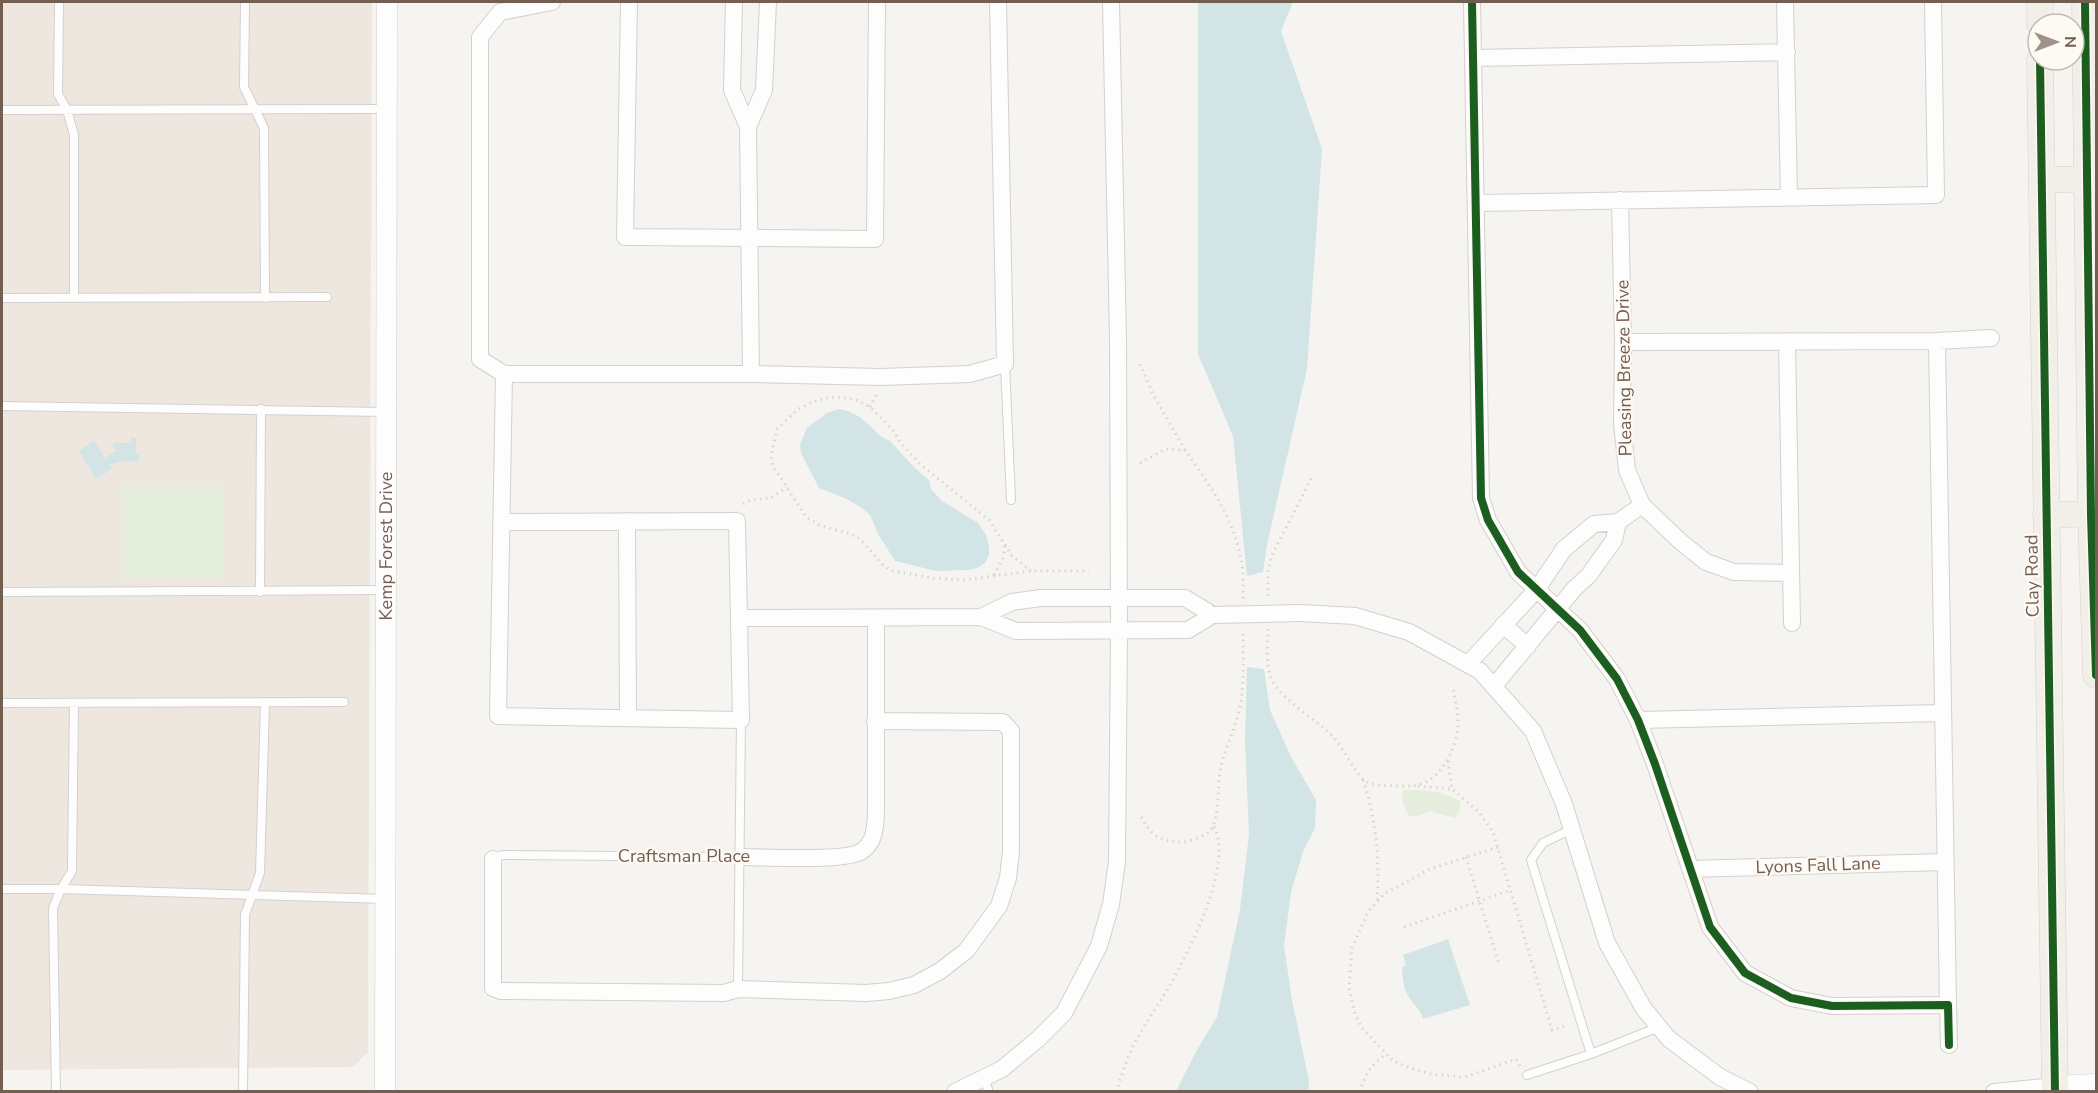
<svg xmlns="http://www.w3.org/2000/svg" width="2098" height="1093" viewBox="0 0 2098 1093" font-family="'Nunito Sans',sans-serif">
<style>
.residential{fill:#eee7df}
.green{fill:#e5eddc}
.water{fill:#d2e4e6}
.lines{fill:none;stroke-linecap:round;stroke-linejoin:round}
.service-casing{stroke:#d4d0cb;stroke-width:10}
.minor-casing{stroke:#d4d0cb;stroke-width:18}
.tertiary-casing{stroke:#d4d0cb;stroke-width:21}
.primary-casing{stroke:#d8d1cd;stroke-width:27}
.path{stroke:#dad4d0;stroke-width:3;stroke-dasharray:1.5 4.5;stroke-linecap:butt}
.service{stroke:#fefdfd;stroke-width:8}
.minor{stroke:#fefdfd;stroke-width:16}
.tertiary{stroke:#fefdfd;stroke-width:20}
.primary{stroke:#f2eee8;stroke-width:26}
.minor-bridge-casing{stroke:#d4d0cb;stroke-width:18;stroke-linecap:butt}
.minor-bridge{stroke:#fefdfd;stroke-width:16}
.cycleway-casing{stroke:#fdf9f3;stroke-width:11}
.cycleway{stroke:#1b5e20;stroke-width:8}
.labels{text-anchor:middle;stroke-width:4.5;stroke-linejoin:round;paint-order:stroke}
.street-label{font-size:18px;fill:#735e52;stroke:#fdf9f3}
</style>
<rect width="100%" height="100%" fill="#f6f4f0"/>
<!-- residential -->
<path class="residential" d="M 2,2 L 372,2 L 368,1052 L 353,1067 L 2,1070 Z"/>
<!-- green -->
<path class="green" d="M 122,485 L 224,485 L 224,577 L 122,577 Z
M 1402,790 C 1424,790 1442,790 1461,802 L 1459,813 L 1455,818 L 1430,811 L 1417,816 L 1409,816 L 1403,804 Z"/>
<!-- water -->
<path class="water" d="M 1198,2 L 1293,2 L 1281,31 L 1322,149 L 1307,369 L 1267,545 L 1263,572 L 1247,576 L 1233,436 L 1198,354 Z
M 839,409 L 848,411 L 860,417 L 882,437 L 890,441 L 915,468 L 929,480 L 931,489 L 942,501 L 978,523 L 986,535 L 989,546 L 989,555 L 985,563 L 977,568 L 967,570 L 936,571 L 895,561 L 878,534 L 870,515 L 862,508 L 845,498 L 819,488 L 801,453 L 800,444 L 807,428 L 827,413 Z
M 131,437 L 136,438 L 136,454 L 139,455 L 139,461 L 117,462 L 110,465 L 112,469 L 96,479 L 79,451 L 94,441 L 105,458 L 117,450 L 113,448 L 113,443 L 131,443 Z
M 1247,667 L 1264,669 L 1270,710 L 1291,757 L 1316,800 L 1315,828 L 1303,852 L 1291,892 L 1284,946 L 1292,1000 L 1309,1081 L 1308,1091 L 1176,1091 L 1198,1048 L 1217,1017 L 1240,910 L 1249,834 L 1245,741 Z
M 1448,939 L 1470,1005 L 1423,1019 C 1421,1011 1418,1009 1413,1003 C 1404,993 1402,979 1402,967 L 1406,965 L 1403,955 Z"/>
<g class="lines">
<!-- service casing -->
<g class="service-casing">
<path id="service" d="M 59,2 L 58,94 L 67,110 L 74,135 L 74,297
M 245,2 L 244,87 L 264,128 L 265,298
M 2,110 L 387,109
M 2,298 L 327,297
M 1005,364 L 1011,500
M 2,406 L 386,412
M 2,592 L 385,590
M 260,592 L 261,409
M 2,703 L 344,702
M 1572,829 L 1543,843 L 1531,860 L 1591,1054
M 493,859 L 502,855 L 741,857
M 2,889 L 61,889 L 385,899
M 738,989 L 741,720
M 1527,1075 L 1591,1054 L 1659,1027
M 984,1078 L 989,1092
M 56,1092 L 53,908 L 61,889 L 72,871 L 74,703
M 243,1092 L 245,915 L 260,873 L 265,704"/>
</g>
<!-- minor casing -->
<g class="minor-casing">
<path id="minor" d="M 552,2 L 500,12 L 480,37 L 480,359 L 504,374 L 751,374 L 748,127
M 629,2 L 625,237 L 875,239 L 877,2
M 734,2 L 732,90 L 748,127 L 764,90 L 768,2
M 1472,2 L 1481,498 L 1488,520 L 1518,572 L 1580,630 L 1617,679 L 1638,720 L 1655,764 L 1710,927 L 1745,973 L 1791,998 L 1832,1006 L 1948,1005 L 1949,1045
M 1785,2 L 1789,197
M 1473,58 L 1787,52
M 1620,200 L 1623,342 L 1622,424 L 1627,470 L 1642,505 L 1681,542 L 1706,562 L 1734,572 L 1791,573
M 1476,203 L 1936,195 L 1933,2
M 1787,341 L 1792,623
M 1623,342 L 1937,341
M 751,374 L 880,377 L 970,374 L 1005,364 L 998,2
M 627,521 L 628,718
M 501,522 L 737,521 L 741,720 L 498,716 L 504,374
M 1300,613 L 1355,616 L 1409,632 L 1480,671 L 1533,731 L 1564,804 L 1607,943 L 1644,1009 L 1669,1039 L 1720,1077 L 1750,1092
M 739,618 L 981,617 L 1016,631 L 1188,630 L 1213,615 L 1185,598 L 1041,598 L 1012,602 L 981,617
M 1503,625 L 1528,646
M 1468,664 L 1537,589 L 1564,549 L 1594,524 L 1618,522 L 1642,505
M 1494,686 L 1574,589 L 1589,575 L 1614,540 L 1618,522
M 1638,720 L 1942,713
M 741,857 C 763,857 848,862 862,851 C 875,842 875,828 876,813 L 876,619
M 493,859 L 493,988 L 501,991 L 724,993 L 738,989 L 866,993 L 889,991 L 914,985 L 940,971 L 966,951 L 999,906 L 1008,878 L 1011,851 L 1011,731 L 1003,722 L 875,721
M 1690,869 L 1945,862
M 1948,1005 L 1937,341 L 1991,338
M 955,1092 L 1002,1069 L 1038,1039 L 1064,1013 L 1099,946 L 1111,904 L 1117,862 L 1119,630 L 1118,339 L 1111,2
M 1994,1092 L 2055,1086"/>
</g>
<!-- tertiary casing -->
<g class="tertiary-casing">
<g id="tertiary">
<path d="M 2055,1086 L 2096,1084"/>
<path id="s1" d="M 385,1092 L 387,2"/>
</g>
</g>
<!-- primary casing -->
<g class="primary-casing">
<path id="primary" d="M 2040,2 L 2040,24
M 2085,2 L 2091,515 L 2096,675
M 2040,60 L 2055,1092
M 2042,179 L 2088,180
M 2046,514 L 2091,515"/>
</g>
<!-- path -->
<path class="path" d="M 1140,364 L 1154,396 L 1185,450
M 870,407 L 877,393
M 1140,463 L 1166,449 L 1185,450 C 1210,485 1237,523 1242,566 C 1244,577 1243,588 1243,599
M 743,504 L 750,500 L 771,498 L 787,487
M 1031,571 L 1012,556 L 989,520 L 920,464 L 900,442 L 893,430 L 870,407 L 856,400 L 841,397 L 826,398 L 812,402 L 797,410 L 777,429 L 771,456 L 773,466 L 806,517 L 821,526 L 851,534 L 860,539 L 884,566 L 892,571 L 934,578 L 963,580 L 1031,571 L 1089,571
M 994,575 L 1003,558 L 1005,546
M 1268,596 L 1268,571 L 1272,555 L 1313,475
M 1268,629 C 1268,642 1266,658 1269,671 C 1274,698 1317,718 1335,739 C 1342,747 1357,775 1364,780 C 1371,786 1386,785 1395,786 C 1406,786 1417,787 1426,782 C 1446,771 1457,745 1458,724 C 1458,712 1455,699 1453,687
M 1448,761 L 1452,789 L 1479,812 L 1493,832 L 1552,1030 L 1568,1025
M 1363,780 C 1376,818 1380,862 1377,902
M 1418,786 L 1452,789
M 1141,817 C 1151,834 1155,839 1176,842 C 1186,843 1202,838 1210,831 C 1220,818 1217,789 1220,772 C 1223,752 1233,735 1238,715 C 1245,689 1243,659 1243,632
M 1498,847 L 1430,869 L 1384,894 L 1368,912 L 1352,948 L 1349,988 L 1355,1013 L 1361,1027 L 1393,1061 L 1410,1068 L 1430,1074 L 1465,1077 L 1516,1059 L 1520,1066
M 1466,857 L 1499,964
M 1404,927 L 1511,890
M 1116,1092 C 1121,1077 1126,1062 1132,1048 C 1143,1026 1158,1006 1170,985 C 1190,949 1235,863 1213,825
M 1360,1092 C 1365,1074 1371,1065 1386,1054"/>
<!-- service -->
<use href="#service" class="service"/>
<!-- minor -->
<use href="#minor" class="minor"/>
<!-- tertiary -->
<use href="#tertiary" class="tertiary"/>
<!-- primary -->
<use href="#primary" class="primary"/>
<!-- minor-bridge casing -->
<g class="minor-bridge-casing">
<path id="minor-bridge" d="M 1213,615 L 1300,613"/>
</g>
<!-- minor-bridge -->
<use href="#minor-bridge" class="minor-bridge"/>
<!-- cycleway casing -->
<g class="cycleway-casing">
<path id="cycleway" d="M 1472,2 L 1481,498 L 1488,520 L 1518,572 L 1580,630 L 1617,679 L 1638,720 L 1655,764 L 1710,927 L 1745,973 L 1791,998 L 1832,1006 L 1948,1005 L 1949,1045
M 2085,2 L 2091,515 L 2096,675
M 2040,60 L 2055,1092"/>
</g>
<!-- cycleway -->
<use href="#cycleway" class="cycleway"/>
</g>
<g class="labels">
<!-- street labels -->
<g class="street-label">
<text transform="translate(1624 368) rotate(-91)" y="6">Pleasing Breeze Drive</text>
<text dy="6" stroke="none"><textPath href="#s1" startOffset="546">Kemp Forest Drive</textPath></text>
<text transform="translate(2032 576) rotate(-91)" y="6">Clay Road</text>
<text x="684" y="862">Craftsman Place</text>
<text transform="translate(1818 865) rotate(-2)" y="6">Lyons Fall Lane</text>
</g>
</g>
<!-- border -->
<rect width="2098" height="1093" fill="none" stroke="#735e52" stroke-width="6"/>
<!-- north arrow -->
<g transform="translate(2056 42) rotate(90)"><circle r="28" fill="#fdf9f3" stroke="#c6bbb3" stroke-width="1.5"/>
<path d="M0-4.5L10 22L0 15L-10 22Z" fill="#a19289"/>
<text y="-9" font-size="16" font-weight="bold" text-anchor="middle" fill="#735e52">N</text>
</g>
</svg>
